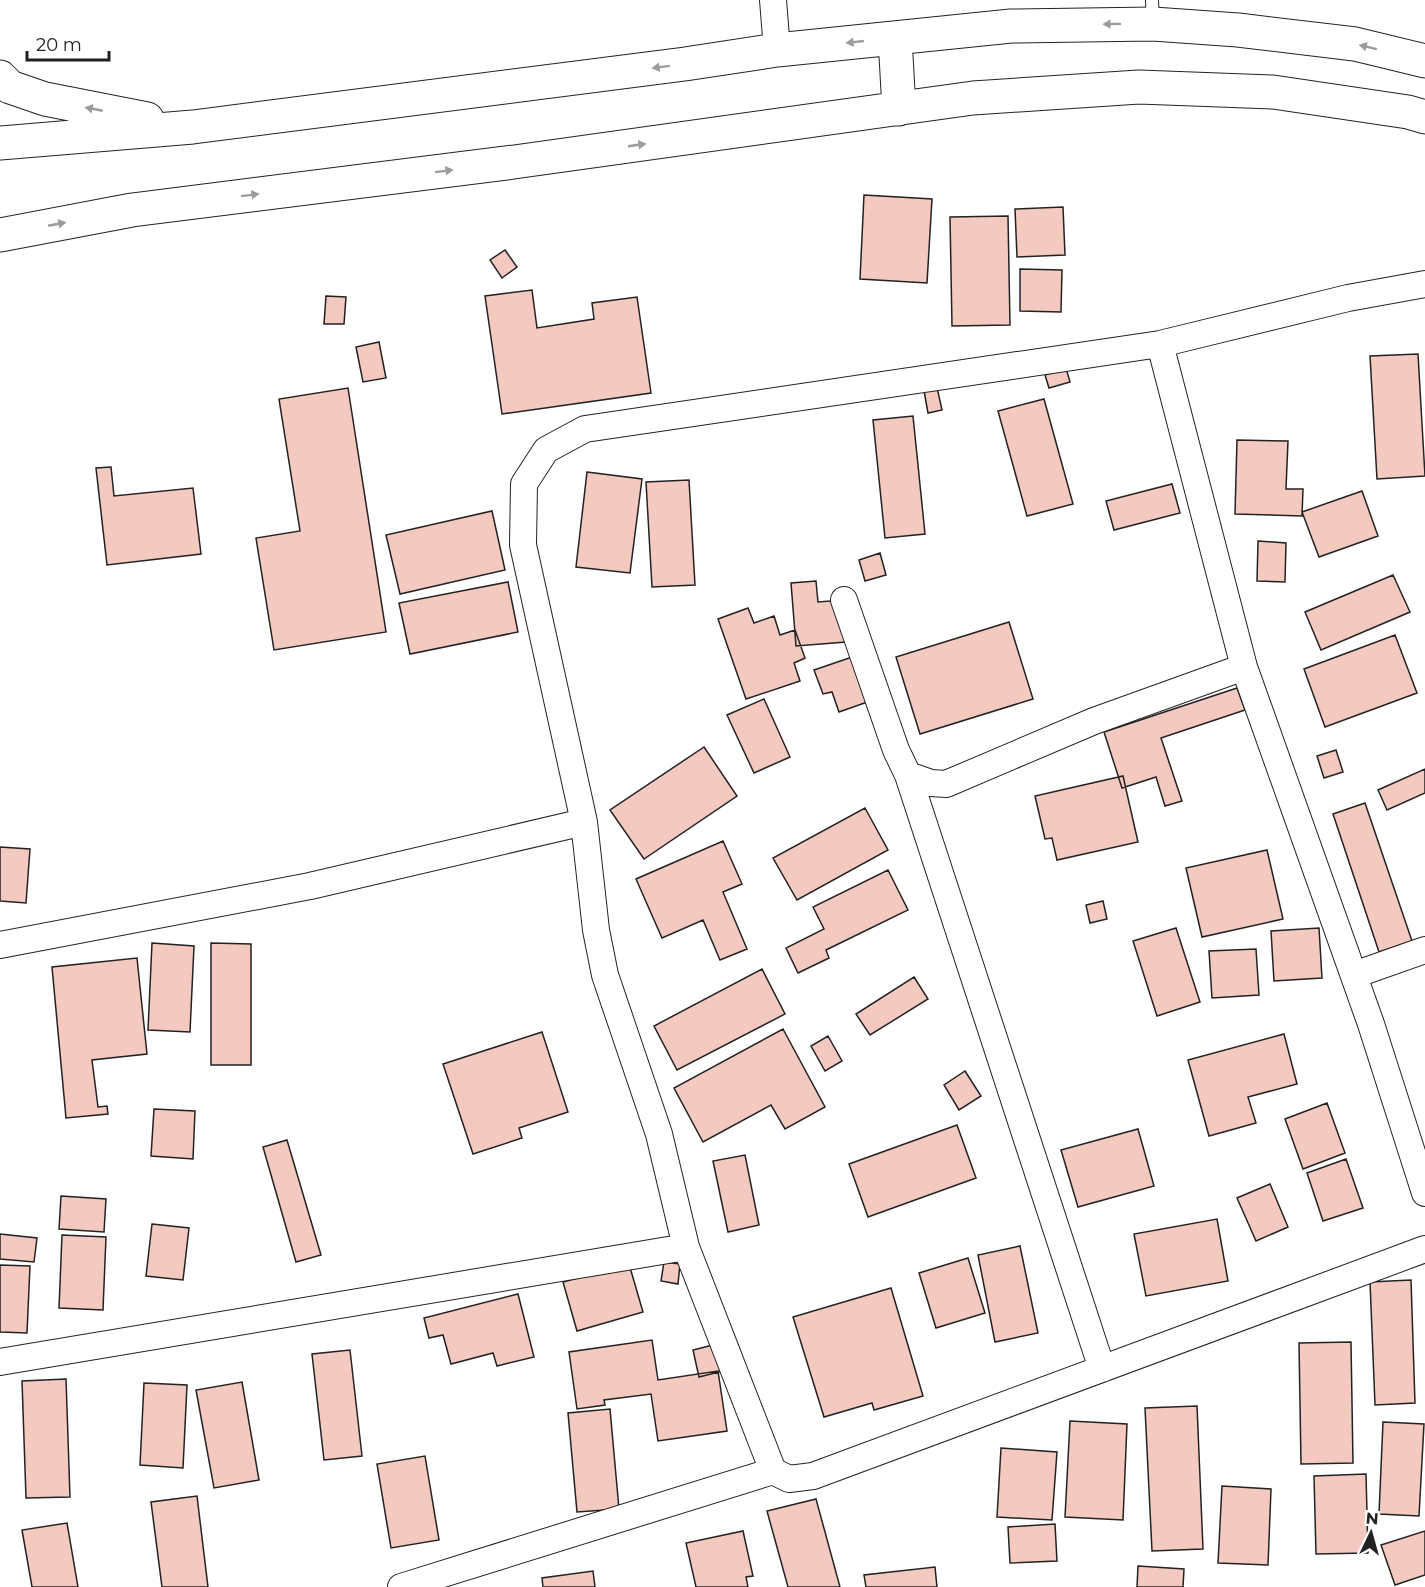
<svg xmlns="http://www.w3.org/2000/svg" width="1425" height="1587" viewBox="0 0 1425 1587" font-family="Montserrat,sans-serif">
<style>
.building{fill:#f3c9c0;stroke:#222;stroke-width:1.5}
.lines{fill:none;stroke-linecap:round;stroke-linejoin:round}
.service-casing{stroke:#222;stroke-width:14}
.minor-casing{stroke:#222;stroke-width:28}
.primary-casing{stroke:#222;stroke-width:35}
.service{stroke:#fff;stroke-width:12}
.minor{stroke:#fff;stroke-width:26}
.primary{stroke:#fff;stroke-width:33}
.oneway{fill:#9c9c9c}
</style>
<rect width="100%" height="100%" fill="#fff"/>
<!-- building -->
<path class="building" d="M 864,195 L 932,199 L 927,283 L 860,279 Z
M 1063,207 L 1065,255 L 1017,257 L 1015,209 Z
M 1008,216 L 1010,325 L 952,326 L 950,217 Z
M 505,250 L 517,267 L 502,278 L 490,260 Z
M 1020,269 L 1062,270 L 1061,312 L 1020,311 Z
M 532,290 L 537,328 L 594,319 L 592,303 L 637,297 L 651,393 L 502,414 L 485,296 Z
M 326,296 L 346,297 L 344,324 L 324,324 Z
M 379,342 L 386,378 L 363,382 L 356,347 Z
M 1418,354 L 1425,476 L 1377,479 L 1370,356 Z
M 1066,368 L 1070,382 L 1049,388 L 1045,375 Z
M 936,383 L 942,410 L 928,413 L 923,385 Z
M 348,388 L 386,632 L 274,650 L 256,538 L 300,531 L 279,399 Z
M 1044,399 L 1073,504 L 1027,516 L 998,411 Z
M 913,416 L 925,534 L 885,538 L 873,420 Z
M 1237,440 L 1288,441 L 1286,489 L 1303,489 L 1302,516 L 1235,514 Z
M 111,467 L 114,496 L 193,488 L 201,554 L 107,565 L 96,468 Z
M 587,472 L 642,479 L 630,573 L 576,567 Z
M 689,480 L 695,585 L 652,587 L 646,482 Z
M 1172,484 L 1180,513 L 1114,530 L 1106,501 Z
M 1362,491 L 1378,536 L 1319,557 L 1302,512 Z
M 492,511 L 505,570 L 400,594 L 386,535 Z
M 1258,541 L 1286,543 L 1285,582 L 1257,581 Z
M 880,553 L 886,575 L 865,581 L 859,560 Z
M 1393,575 L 1410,612 L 1321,650 L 1305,612 Z
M 816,581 L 818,602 L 843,600 L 846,642 L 796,646 L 791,583 Z
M 508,582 L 518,632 L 410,654 L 399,603 Z
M 748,608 L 754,623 L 774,616 L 780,635 L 795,630 L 805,658 L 794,663 L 800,681 L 746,699 L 718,619 Z
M 1009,622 L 1033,699 L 920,734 L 896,657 Z
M 1395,635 L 1417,693 L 1325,727 L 1304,669 Z
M 858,655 L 873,700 L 839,712 L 832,692 L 823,694 L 814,670 Z
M 1237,688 L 1245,710 L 1161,738 L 1182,801 L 1165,806 L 1156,777 L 1122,788 L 1104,732 Z
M 764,699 L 790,757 L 754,773 L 727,715 Z
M 704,747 L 737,796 L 644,859 L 610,810 Z
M 1336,750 L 1343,772 L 1324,778 L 1317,756 Z
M 1425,769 L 1425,793 L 1387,810 L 1378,790 Z
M 1123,776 L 1138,842 L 1057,860 L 1052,838 L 1045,839 L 1035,796 Z
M 1365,803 L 1412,941 L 1379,952 L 1333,814 Z
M 865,808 L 888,850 L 797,900 L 773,858 Z
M 723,841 L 742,884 L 723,892 L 747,949 L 720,960 L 703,920 L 662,938 L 636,879 Z
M 0,847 L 30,849 L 26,903 L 0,901 Z
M 1267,850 L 1283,919 L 1202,937 L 1186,868 Z
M 888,870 L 908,910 L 826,950 L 829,958 L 798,973 L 786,948 L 824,929 L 813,907 Z
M 1103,901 L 1107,919 L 1090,923 L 1086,905 Z
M 1176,928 L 1200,1002 L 1157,1016 L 1133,941 Z
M 1319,928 L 1322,978 L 1274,981 L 1271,931 Z
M 152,943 L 194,946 L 190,1032 L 148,1030 Z
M 211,943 L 251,944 L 251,1065 L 211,1065 Z
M 1256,949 L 1259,995 L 1212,998 L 1209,951 Z
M 137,958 L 147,1054 L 92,1060 L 98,1107 L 107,1106 L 108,1114 L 66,1118 L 52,967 Z
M 762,969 L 785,1014 L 677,1070 L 654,1026 Z
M 914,977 L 928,999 L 870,1035 L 856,1014 Z
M 783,1029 L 825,1107 L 785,1129 L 771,1105 L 703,1142 L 674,1088 Z
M 542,1032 L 568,1112 L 519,1128 L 522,1138 L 473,1154 L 443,1064 Z
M 1284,1034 L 1297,1084 L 1248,1097 L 1256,1123 L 1209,1136 L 1188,1060 Z
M 828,1036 L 842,1061 L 825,1071 L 811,1046 Z
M 965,1071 L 981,1096 L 959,1110 L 944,1085 Z
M 1327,1103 L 1345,1153 L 1303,1169 L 1285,1119 Z
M 154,1109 L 195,1111 L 193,1159 L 151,1156 Z
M 957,1125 L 976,1178 L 868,1217 L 849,1164 Z
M 1138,1129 L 1154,1186 L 1078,1207 L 1061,1150 Z
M 287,1140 L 321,1255 L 296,1262 L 263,1147 Z
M 745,1155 L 759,1225 L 728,1232 L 713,1161 Z
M 1346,1159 L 1363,1208 L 1323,1221 L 1307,1173 Z
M 1270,1184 L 1288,1227 L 1256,1241 L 1237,1198 Z
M 61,1196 L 106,1199 L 104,1232 L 59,1229 Z
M 1217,1219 L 1228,1281 L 1146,1296 L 1134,1234 Z
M 152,1224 L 189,1228 L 183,1280 L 146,1276 Z
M 0,1234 L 37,1238 L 34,1262 L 0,1259 Z
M 62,1235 L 106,1237 L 103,1310 L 59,1308 Z
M 1020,1246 L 1038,1333 L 995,1342 L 978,1255 Z
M 968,1258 L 985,1313 L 936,1328 L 919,1273 Z
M 664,1262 L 680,1264 L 678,1284 L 661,1281 Z
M 629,1264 L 643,1312 L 577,1331 L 563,1282 Z
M 0,1265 L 30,1266 L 27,1333 L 0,1332 Z
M 1411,1280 L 1415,1403 L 1375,1405 L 1370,1282 Z
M 891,1288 L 923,1396 L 874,1410 L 872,1403 L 824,1417 L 793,1317 Z
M 518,1294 L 534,1357 L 497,1366 L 493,1353 L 451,1364 L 443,1335 L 429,1338 L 424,1318 Z
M 652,1340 L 658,1380 L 718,1371 L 727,1431 L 658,1441 L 651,1394 L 604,1400 L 605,1405 L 577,1409 L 569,1352 Z
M 1351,1342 L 1353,1463 L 1301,1464 L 1299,1343 Z
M 717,1344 L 723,1371 L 699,1377 L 693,1350 Z
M 350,1350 L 362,1456 L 324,1460 L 312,1354 Z
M 66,1379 L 70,1497 L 26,1498 L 22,1381 Z
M 242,1382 L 259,1480 L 214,1488 L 196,1390 Z
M 144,1383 L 187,1385 L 183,1468 L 140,1465 Z
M 1197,1406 L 1203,1549 L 1152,1551 L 1145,1408 Z
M 610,1409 L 619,1509 L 577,1512 L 568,1413 Z
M 1070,1421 L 1127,1424 L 1123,1520 L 1065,1517 Z
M 1383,1422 L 1424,1424 L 1419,1516 L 1379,1514 Z
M 1001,1448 L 1057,1452 L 1052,1520 L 997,1517 Z
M 425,1456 L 439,1540 L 391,1548 L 377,1464 Z
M 1366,1474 L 1368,1553 L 1316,1554 L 1314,1476 Z
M 1222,1486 L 1271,1489 L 1268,1565 L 1218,1563 Z
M 197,1496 L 208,1587 L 162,1587 L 151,1502 Z
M 816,1499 L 840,1587 L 788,1587 L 767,1511 Z
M 67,1523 L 78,1587 L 32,1587 L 22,1530 Z
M 1055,1524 L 1057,1561 L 1010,1563 L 1008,1527 Z
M 743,1531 L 753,1576 L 746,1577 L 748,1587 L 696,1587 L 686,1543 Z
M 1425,1531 L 1425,1575 L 1395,1585 L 1381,1545 Z
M 1138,1566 L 1184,1569 L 1183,1587 L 1137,1587 Z
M 935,1567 L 937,1587 L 866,1587 L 864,1575 Z
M 593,1571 L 595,1587 L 543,1587 L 542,1578 Z"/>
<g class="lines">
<!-- service casing -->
<g class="service-casing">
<path id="service" d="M 1152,0 L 1153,23"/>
</g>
<!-- minor casing -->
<g class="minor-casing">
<path id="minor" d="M 773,0 L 777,50
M 1425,284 L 1348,298 L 1160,344 L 585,429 L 546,450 L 524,484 L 523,545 L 584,822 L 596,930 L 605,975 L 659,1134 L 686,1247 L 773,1471 L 789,1479 L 813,1476 L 1425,1249
M 1160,344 L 1244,667 L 1371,1024 L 1425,1193
M 844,600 L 896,750 L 908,775 L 931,783 L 946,784 L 1094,721 L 1244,667
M 908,775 L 1102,1369
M 0,945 L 310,886 L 584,822
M 1354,975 L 1425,950
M 0,1362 L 686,1247
M 401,1587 L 773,1471"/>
</g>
<!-- primary casing -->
<g class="primary-casing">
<path id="primary" d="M 895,38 L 899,109
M 0,77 L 10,87 L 45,99 L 147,119
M 0,143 L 193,127 L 685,64 L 777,50 L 1011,26 L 1153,24 L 1238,30 L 1355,44 L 1425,61
M 0,235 L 132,210 L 514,162 L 973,98 L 1139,87 L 1273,92 L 1408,112 L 1425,117"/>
</g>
<!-- service -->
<use href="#service" class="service"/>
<!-- minor -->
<use href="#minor" class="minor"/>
<!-- primary -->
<use href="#primary" class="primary"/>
</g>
<!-- one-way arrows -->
<defs><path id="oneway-solid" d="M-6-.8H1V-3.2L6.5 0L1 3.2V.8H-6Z" transform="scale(1.5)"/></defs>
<g class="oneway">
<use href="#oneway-solid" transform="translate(1112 24) rotate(179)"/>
<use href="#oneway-solid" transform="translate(855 42) rotate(174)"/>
<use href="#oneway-solid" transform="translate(1368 47) rotate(-166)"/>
<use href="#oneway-solid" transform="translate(661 67) rotate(173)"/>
<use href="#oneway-solid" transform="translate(94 109) rotate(-169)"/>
<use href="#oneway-solid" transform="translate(637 145) rotate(-8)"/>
<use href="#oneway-solid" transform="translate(444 171) rotate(-7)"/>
<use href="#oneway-solid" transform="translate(250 195) rotate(-7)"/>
<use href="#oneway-solid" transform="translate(57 224) rotate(-11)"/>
</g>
<!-- north arrow -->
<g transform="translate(1371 1533) rotate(5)" stroke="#ffffff" stroke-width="4.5" paint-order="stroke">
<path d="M0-4.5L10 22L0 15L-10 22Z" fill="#222222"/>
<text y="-9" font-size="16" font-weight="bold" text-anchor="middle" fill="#222222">N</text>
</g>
<!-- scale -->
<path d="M27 51v9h82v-9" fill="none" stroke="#222222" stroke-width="3"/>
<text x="36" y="51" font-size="18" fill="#222222" stroke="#ffffff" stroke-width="4.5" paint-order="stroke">20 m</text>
</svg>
